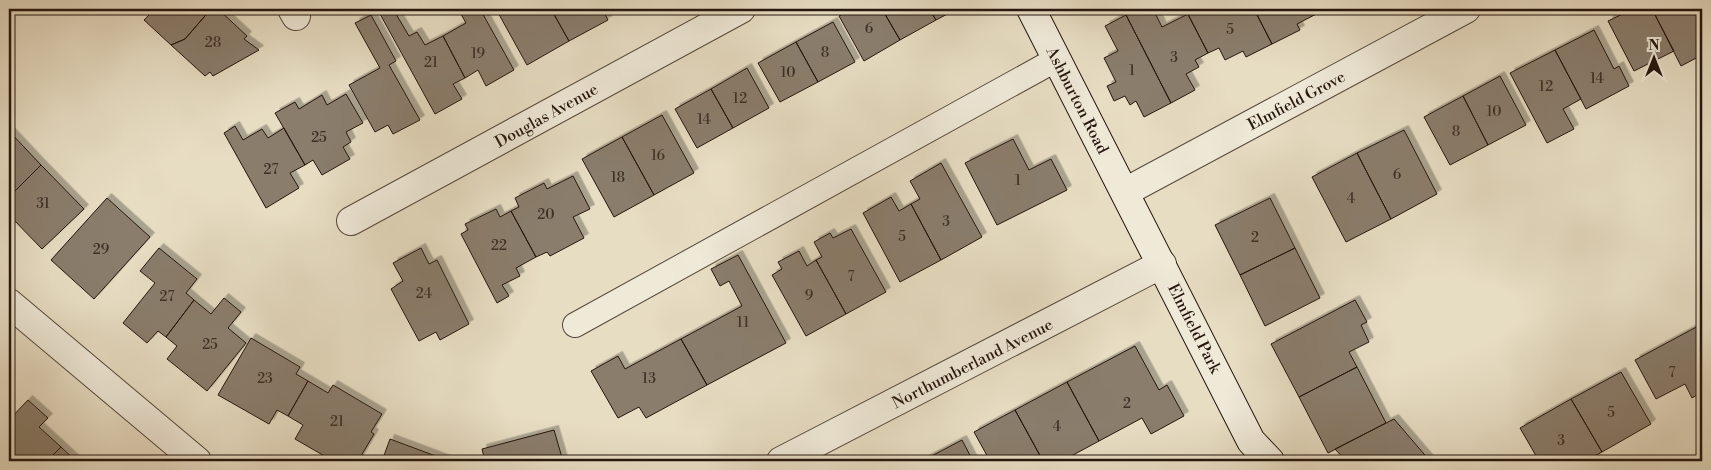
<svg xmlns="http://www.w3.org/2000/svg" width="1711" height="470" viewBox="0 0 1711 470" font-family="'Libre Bodoni',serif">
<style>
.building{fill:#8a7d6c;stroke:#25160e;filter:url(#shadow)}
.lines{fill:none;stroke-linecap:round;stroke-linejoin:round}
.lane-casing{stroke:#56483b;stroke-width:26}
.street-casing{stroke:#56483b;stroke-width:30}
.secondary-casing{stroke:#25160e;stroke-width:30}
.lane{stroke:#efe9d8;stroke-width:24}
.street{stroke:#efe9d8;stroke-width:28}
.secondary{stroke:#efe9d8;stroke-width:28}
.labels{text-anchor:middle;stroke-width:4;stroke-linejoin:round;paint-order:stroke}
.number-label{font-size:14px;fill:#3e3026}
.street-label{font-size:16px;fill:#25160e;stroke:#efe9d8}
</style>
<defs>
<filter id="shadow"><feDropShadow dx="4.5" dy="-4.5" stdDeviation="0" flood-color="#0004"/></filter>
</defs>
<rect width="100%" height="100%" fill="#e7ddc3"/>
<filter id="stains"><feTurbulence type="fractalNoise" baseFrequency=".004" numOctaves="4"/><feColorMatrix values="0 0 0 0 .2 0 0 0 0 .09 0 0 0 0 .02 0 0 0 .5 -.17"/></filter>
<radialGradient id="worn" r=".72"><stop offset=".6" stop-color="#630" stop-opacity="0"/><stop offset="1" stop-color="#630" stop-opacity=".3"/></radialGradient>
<!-- building -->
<path class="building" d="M 148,9 L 211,9 L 185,39 L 171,45 L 144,20 L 152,12 Z
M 211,9 L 218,9 L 247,36 L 244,39 L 259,50 L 213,76 L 210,72 L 205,76 L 171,45 L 185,39 Z
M 391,9 L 393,9 L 409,36 L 417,32 L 425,45 L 443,36 L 465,78 L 453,84 L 462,99 L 435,114 L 380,14 Z
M 458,9 L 480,9 L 514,70 L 486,86 L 478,70 L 465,78 L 443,36 L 466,23 Z
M 496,9 L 551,9 L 569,41 L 527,65 Z
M 551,9 L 602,9 L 608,20 L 569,41 Z
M 853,9 L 882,9 L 900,40 L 864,61 L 839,16 Z
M 882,9 L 929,9 L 936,20 L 900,40 Z
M 929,9 L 957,9 L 936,20 Z
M 1123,9 L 1153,9 L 1162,27 L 1188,14 L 1208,53 L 1195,60 L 1199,67 L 1186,74 L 1195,90 L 1171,103 Z
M 1185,9 L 1254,9 L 1272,44 L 1246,57 L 1243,51 L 1225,60 L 1219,48 L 1208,53 Z
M 1254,9 L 1323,9 L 1324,10 L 1297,24 L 1300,30 L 1272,44 Z
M 1633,9 L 1652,9 L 1674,51 L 1634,71 L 1608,21 Z
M 1652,9 L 1702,9 L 1702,55 L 1681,66 Z
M 371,15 L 396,61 L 389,65 L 420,120 L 393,134 L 388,125 L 375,132 L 349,85 L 380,68 L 355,23 Z
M 1126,15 L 1171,103 L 1144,117 L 1136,101 L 1130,105 L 1125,96 L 1114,101 L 1107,86 L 1116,82 L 1104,58 L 1118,51 L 1105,26 Z
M 833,22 L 855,62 L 818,82 L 796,42 Z
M 1594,30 L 1614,69 L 1619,66 L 1629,86 L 1586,109 L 1555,50 Z
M 796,42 L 818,82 L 780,102 L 758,63 Z
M 1555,50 L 1581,99 L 1563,109 L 1574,129 L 1547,143 L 1510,73 Z
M 747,68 L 769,108 L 733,128 L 711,89 Z
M 1500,76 L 1526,125 L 1488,145 L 1463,96 Z
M 711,89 L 733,128 L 697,148 L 675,109 Z
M 346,94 L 363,123 L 346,132 L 351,142 L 343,147 L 350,159 L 322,175 L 313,160 L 305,165 L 275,113 L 295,102 L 299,109 L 322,95 L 327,105 Z
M 1463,96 L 1488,145 L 1450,165 L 1424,117 Z
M 662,115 L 694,173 L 654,195 L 622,137 Z
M 235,126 L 243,140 L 262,129 L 268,138 L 284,128 L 305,165 L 290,173 L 299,188 L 266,208 L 224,133 Z
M 1404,130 L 1437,194 L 1391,219 L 1357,153 Z
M 9,131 L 41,165 L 9,197 Z
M 622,137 L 654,195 L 614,217 L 582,159 Z
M 1013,139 L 1029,170 L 1051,159 L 1067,190 L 997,225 L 965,163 Z
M 1357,153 L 1391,219 L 1346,242 L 1312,177 Z
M 941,163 L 982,237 L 941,260 L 911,204 L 920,199 L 910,181 Z
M 41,165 L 84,209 L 42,249 L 9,215 L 9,197 Z
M 573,176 L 590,209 L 573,217 L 584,238 L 550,256 L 547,252 L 536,257 L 511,211 L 519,207 L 515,198 L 544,183 L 547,189 Z
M 891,197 L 899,211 L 911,204 L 941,260 L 900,282 L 863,213 Z
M 107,198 L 150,237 L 94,299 L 51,260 Z
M 1270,198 L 1295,248 L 1240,275 L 1215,225 Z
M 496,209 L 500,217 L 511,211 L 536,257 L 516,268 L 520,276 L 502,285 L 509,296 L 497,303 L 461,234 L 468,230 L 465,224 Z
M 851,229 L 886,292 L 846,314 L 816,260 L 822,257 L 814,242 L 830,233 L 833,238 Z
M 159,248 L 197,279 L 186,293 L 194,300 L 166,337 L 158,331 L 147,343 L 123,323 L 155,283 L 140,271 Z
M 421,248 L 429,264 L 437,260 L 469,324 L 440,340 L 436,332 L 419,341 L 391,289 L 403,281 L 393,263 Z
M 1295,248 L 1320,298 L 1265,326 L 1240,275 Z
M 799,251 L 807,266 L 816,260 L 846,314 L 806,336 L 772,275 L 782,269 L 778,262 Z
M 738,255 L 786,343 L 707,385 L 681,339 L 742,306 L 729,281 L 720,286 L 711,269 Z
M 224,298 L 241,312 L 228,328 L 246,343 L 207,391 L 167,359 L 177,346 L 166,337 L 194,300 L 211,314 Z
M 1355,300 L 1367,322 L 1361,325 L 1369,342 L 1349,352 L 1357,367 L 1299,397 L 1271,344 Z
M 1702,324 L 1702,392 L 1692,398 L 1685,384 L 1656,399 L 1635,360 Z
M 251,338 L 300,367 L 296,374 L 308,381 L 288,416 L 277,410 L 269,424 L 218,395 Z
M 681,339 L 707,385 L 646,418 L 639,407 L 618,418 L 591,371 L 618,356 L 625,369 Z
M 1135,346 L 1159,390 L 1167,385 L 1184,416 L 1151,434 L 1142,418 L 1099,441 L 1067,382 Z
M 1357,367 L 1386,423 L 1328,453 L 1299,397 Z
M 1621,372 L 1651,424 L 1602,452 L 1571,399 Z
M 308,381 L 328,393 L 333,385 L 382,414 L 371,432 L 374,434 L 358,461 L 333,461 L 295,439 L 303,425 L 288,416 Z
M 1067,382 L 1099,441 L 1062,461 L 1043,461 L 1015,410 Z
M 1571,399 L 1602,452 L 1586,461 L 1539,461 L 1520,428 Z
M 28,400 L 48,418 L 39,427 L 61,447 L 47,461 L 9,461 L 9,420 Z
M 1015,410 L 1043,461 L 990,461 L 974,432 Z
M 1394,419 L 1430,461 L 1346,461 L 1335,449 Z
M 554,430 L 563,461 L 485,461 L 482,449 Z
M 390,439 L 449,461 L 382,461 Z
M 962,440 L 973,461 L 922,461 Z
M 61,447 L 76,461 L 47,461 Z"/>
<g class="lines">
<!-- lane casing -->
<g class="lane-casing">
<path id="lane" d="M 575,325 L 1057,59"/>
</g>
<!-- street casing -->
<g class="street-casing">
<path id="street" d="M 292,9 L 296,16
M 1125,192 L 1466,9
M 351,221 L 741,9
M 9,303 L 197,461
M 781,461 L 1162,264"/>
</g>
<!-- secondary casing -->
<g class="secondary-casing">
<path id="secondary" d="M 1031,9 L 1251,441 L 1270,461"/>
</g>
<!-- lane -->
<use href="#lane" class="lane"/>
<!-- street -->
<use href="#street" class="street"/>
<!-- secondary -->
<use href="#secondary" class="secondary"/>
</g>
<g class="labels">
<!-- number labels -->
<g class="number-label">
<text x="869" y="33">6</text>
<text x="1230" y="34">5</text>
<text x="213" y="47">28</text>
<text x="825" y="57">8</text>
<text x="478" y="58">19</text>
<text x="1174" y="62">3</text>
<text x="431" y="67">21</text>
<text x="1132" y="75">1</text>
<text x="788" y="77">10</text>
<text x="1597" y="83">14</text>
<text x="1546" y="91">12</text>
<text x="740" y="103">12</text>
<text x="1494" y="116">10</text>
<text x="704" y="124">14</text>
<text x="1456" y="136">8</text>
<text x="319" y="142">25</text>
<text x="658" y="160">16</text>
<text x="271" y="174">27</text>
<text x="1397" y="179">6</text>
<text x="618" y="182">18</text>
<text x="1018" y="185">1</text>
<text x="1351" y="203">4</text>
<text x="43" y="208">31</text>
<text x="546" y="219">20</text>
<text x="946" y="226">3</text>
<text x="902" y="241">5</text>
<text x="1255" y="242">2</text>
<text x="499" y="250">22</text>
<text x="101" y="254">29</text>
<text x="851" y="281">7</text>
<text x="424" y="298">24</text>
<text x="809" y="300">9</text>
<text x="167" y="301">27</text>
<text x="743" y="327">11</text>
<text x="210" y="349">25</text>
<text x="1672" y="377">7</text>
<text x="265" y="383">23</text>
<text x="649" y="383">13</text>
<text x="1127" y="408">2</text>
<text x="1611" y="417">5</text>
<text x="337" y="426">21</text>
<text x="1057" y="431">4</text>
<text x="1561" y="445">3</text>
</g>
<!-- street labels -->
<g class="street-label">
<text transform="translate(1078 100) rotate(63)" y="6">Ashburton Road</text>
<text transform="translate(1296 100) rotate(-28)" y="6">Elmfield Grove</text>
<text transform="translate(546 115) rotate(-29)" y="6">Douglas Avenue</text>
<text transform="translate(1195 328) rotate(63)" y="6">Elmfield Park</text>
<text transform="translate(972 363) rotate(-27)" y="6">Northumberland Avenue</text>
</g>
</g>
<!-- margin -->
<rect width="1711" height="470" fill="none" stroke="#e7ddc3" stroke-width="30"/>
<rect x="10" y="10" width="1691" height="450" fill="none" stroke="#25160e" stroke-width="2.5"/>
<rect x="15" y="15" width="1681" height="440" fill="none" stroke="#25160e"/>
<!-- north arrow -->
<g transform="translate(1654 58)" stroke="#efe9d8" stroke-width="4" paint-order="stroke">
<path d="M0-4L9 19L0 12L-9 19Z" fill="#25160e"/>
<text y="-8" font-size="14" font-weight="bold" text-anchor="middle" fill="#25160e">N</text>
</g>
<rect width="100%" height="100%" filter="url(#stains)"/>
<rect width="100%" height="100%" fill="url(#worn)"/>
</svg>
